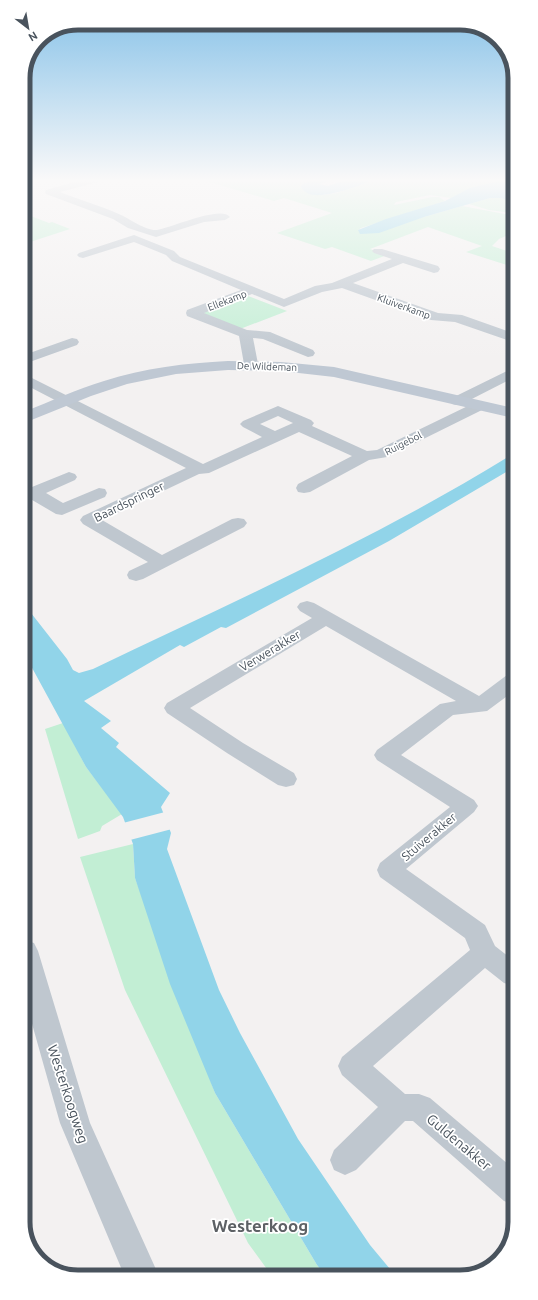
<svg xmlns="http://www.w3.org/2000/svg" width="538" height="1300" viewBox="0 0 538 1300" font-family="Ubuntu,sans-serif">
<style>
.green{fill:#c2eed4}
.water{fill:#91d4e9}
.pier{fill:#f3f1f1}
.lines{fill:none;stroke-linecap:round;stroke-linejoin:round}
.street{fill:#bfc7cf;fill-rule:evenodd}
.secondary{fill:#bfc8d3;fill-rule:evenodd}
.labels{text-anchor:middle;stroke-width:3.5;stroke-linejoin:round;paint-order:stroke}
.far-street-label{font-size:10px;fill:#49535d;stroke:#fff}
.street-label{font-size:12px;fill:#49535d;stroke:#fff}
.near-street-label{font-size:14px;fill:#49535d;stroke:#fff}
.near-quarter-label{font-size:17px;font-weight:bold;fill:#5d6165;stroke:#fff}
.rim{fill:none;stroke:#49535d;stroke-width:5}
</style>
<rect width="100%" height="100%" fill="#f3f1f1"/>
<!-- green -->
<path class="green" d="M 264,179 L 268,182 L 288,179 L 314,179 L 304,183 L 324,195 L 337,193 L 377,179 L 506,179 L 487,184 L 451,198 L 430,195 L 396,202 L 394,205 L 432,197 L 439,197 L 445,201 L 361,228 L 358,230 L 424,217 L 462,206 L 510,215 L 513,215 L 513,233 L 499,239 L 492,246 L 513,253 L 513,267 L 466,252 L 482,246 L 428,227 L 370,249 L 387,255 L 371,261 L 332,247 L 325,249 L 277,233 L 332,213 L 284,198 L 274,201 L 203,180 Z
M 490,198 L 501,198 L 513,202 L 513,213 L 489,210 L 469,204 Z
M 23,213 L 49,223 L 52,222 L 70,229 L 24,244 Z
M 248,296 L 287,311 L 240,329 L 203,313 Z
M 63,723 L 86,767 L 122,814 L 102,826 L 100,831 L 78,839 L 45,729 Z
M 133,844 L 135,878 L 215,1093 L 317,1265 L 325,1275 L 272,1276 L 248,1243 L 125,990 L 80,857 Z"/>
<!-- water -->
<path class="water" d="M 314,179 L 334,179 L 319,184 L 328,186 L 348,179 L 377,179 C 362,184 308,208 301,186 L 304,183 Z
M 505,179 L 512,179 L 513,202 L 501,198 L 490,198 L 424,217 L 379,233 L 360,234 L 358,230 L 386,219 L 445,201 L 470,188 Z
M 513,454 L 513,468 L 389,541 L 226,628 L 221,627 L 184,647 L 180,645 L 84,701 L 111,721 L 101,728 L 119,743 L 116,747 L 170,793 L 161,807 L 171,833 L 167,849 L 219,990 L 240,1033 L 298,1139 L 370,1245 L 395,1275 L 325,1275 L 317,1265 L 215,1093 L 170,984 L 135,878 L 133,844 L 123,817 L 86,767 L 24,653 L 24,604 L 67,659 L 73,670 L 79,673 L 93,669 C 235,601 379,537 513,454 Z"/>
<!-- pier -->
<path class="pier" d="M 165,812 L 172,829 L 130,840 L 123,823 Z"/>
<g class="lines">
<!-- street -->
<path class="street" d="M 85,179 L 103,179 L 102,181 L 60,192 C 80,200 102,206 121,215 C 130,219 146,231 157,230 C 171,228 221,205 230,217 L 225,220 L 204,222 L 156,237 L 128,228 L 113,219 L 46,194 L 45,192 L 46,190 Z
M 134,235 L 174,251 L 180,257 L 284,299 L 315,286 L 332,283 L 392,259 L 374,253 L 372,251 L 374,249 L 382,249 L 438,266 L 440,269 L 438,272 L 434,273 L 403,263 L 353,283 L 438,313 L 462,315 L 513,333 L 513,342 L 455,322 L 431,320 L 342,288 L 322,292 L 284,307 L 252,294 L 204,313 L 247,330 L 270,332 L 313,350 L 315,353 L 313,356 L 308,357 L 263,339 L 253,338 L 258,364 L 256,367 L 251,368 L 246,367 L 244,364 L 239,336 L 187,316 L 186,313 L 187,310 L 241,290 L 172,261 L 166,255 L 134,242 L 83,258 L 79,257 L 77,255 L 79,253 Z
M 72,338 L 77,339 L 79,342 L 77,345 L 24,364 L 24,355 Z
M 513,368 L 513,378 L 462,404 L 457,405 L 452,404 L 450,401 L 452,398 Z
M 24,374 L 203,464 L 262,437 L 243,427 L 240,424 L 243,421 L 278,406 L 311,420 L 314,423 L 312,426 L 367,451 L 377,450 L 474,403 L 479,402 L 484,403 L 486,406 L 484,409 L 387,457 L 369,460 L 310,492 L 304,493 L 298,492 L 296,488 L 298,484 L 352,456 L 299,432 L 209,473 L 199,474 L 102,520 L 162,555 L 232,519 L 238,518 L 244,519 L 247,523 L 244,527 L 143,579 L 136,581 L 129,579 L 127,575 L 129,571 L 148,562 L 83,524 L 80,520 L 83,516 L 186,468 L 24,384 ZM 278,416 L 293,423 L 275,431 L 260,424 Z
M 69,472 L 75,474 L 77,477 L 75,480 L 46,493 L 63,503 L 99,488 L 105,489 L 107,493 L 105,497 L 62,515 L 56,514 L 27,497 L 25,493 L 27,489 Z
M 307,601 L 314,603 L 479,696 L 507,675 L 514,674 L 514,691 L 487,711 L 453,715 L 401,755 L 474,800 L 478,806 L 474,812 L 406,869 L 485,925 L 495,946 L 514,961 L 514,986 L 504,983 L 485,968 L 373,1066 L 405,1094 L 419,1094 L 430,1098 L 515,1170 L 515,1205 L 504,1201 L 413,1121 L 405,1121 L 356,1170 L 345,1175 L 334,1170 L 330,1160 L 334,1150 L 378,1107 L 342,1075 L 338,1066 L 342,1057 L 470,950 L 465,938 L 380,877 L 377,870 L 380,863 L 450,807 L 377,760 L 374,755 L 377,750 L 440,704 L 456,701 L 326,626 L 190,708 L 243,743 L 294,773 L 297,779 L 294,785 L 286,787 L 278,785 L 227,753 L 167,713 L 164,708 L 167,703 L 312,618 L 300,611 L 297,607 L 300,603 Z
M 25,940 L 34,943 L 38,951 L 90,1123 L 159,1276 L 125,1277 L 60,1123 L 25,999 Z"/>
<!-- secondary -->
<path class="secondary" d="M 228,361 L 281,362 L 334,367 L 513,408 L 513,418 L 334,377 L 281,371 L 228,370 L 176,374 L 127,384 L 91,396 L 24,423 L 24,412 C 51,401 77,389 104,381 C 144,368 186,363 228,361 Z"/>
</g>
<!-- sky -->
<linearGradient id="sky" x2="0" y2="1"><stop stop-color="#85c1e8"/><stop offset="0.5" stop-color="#faf9f9"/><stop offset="1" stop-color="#faf9f9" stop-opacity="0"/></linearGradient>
<rect width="538" height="361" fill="url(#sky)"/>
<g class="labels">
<!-- far-street labels -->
<g class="far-street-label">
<text transform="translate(227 300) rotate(-21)" y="4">Ellekamp</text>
<text transform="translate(404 306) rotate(20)" y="4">Kluiverkamp</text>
<text transform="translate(267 366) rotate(2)" y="4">De Wildeman</text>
<text transform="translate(403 443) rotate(-27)" y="4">Ruigebol</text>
</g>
<!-- street labels -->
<g class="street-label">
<text transform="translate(129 502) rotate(-26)" y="4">Baardspringer</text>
<text transform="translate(270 651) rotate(-31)" y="4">Verwerakker</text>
<text transform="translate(429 837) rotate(-40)" y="4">Stuiverakker</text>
</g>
<!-- near-street labels -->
<g class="near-street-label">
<text transform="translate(68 1094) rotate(72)" y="5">Westerkoogweg</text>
<text transform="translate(459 1142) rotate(40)" y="5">Guldenakker</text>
</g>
<!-- near-quarter labels -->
<g class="near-quarter-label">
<text x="260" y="1232">Westerkoog</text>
</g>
</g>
<!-- crop -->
<path d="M0 0H538V1300H0ZM78 30H460A48 48 0 0 1 508 78V1222A48 48 0 0 1 460 1270H78A48 48 0 0 1 30 1222V78A48 48 0 0 1 78 30Z" fill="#fff" fill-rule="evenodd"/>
<path class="rim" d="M78 30H460A48 48 0 0 1 508 78V1222A48 48 0 0 1 460 1270H78A48 48 0 0 1 30 1222V78A48 48 0 0 1 78 30Z"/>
<!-- north arrow -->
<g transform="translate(28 28) rotate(149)" stroke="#ffffff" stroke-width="3" paint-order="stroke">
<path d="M0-3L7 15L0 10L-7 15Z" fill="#49535d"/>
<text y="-6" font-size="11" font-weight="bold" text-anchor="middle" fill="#49535d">N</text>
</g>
</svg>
